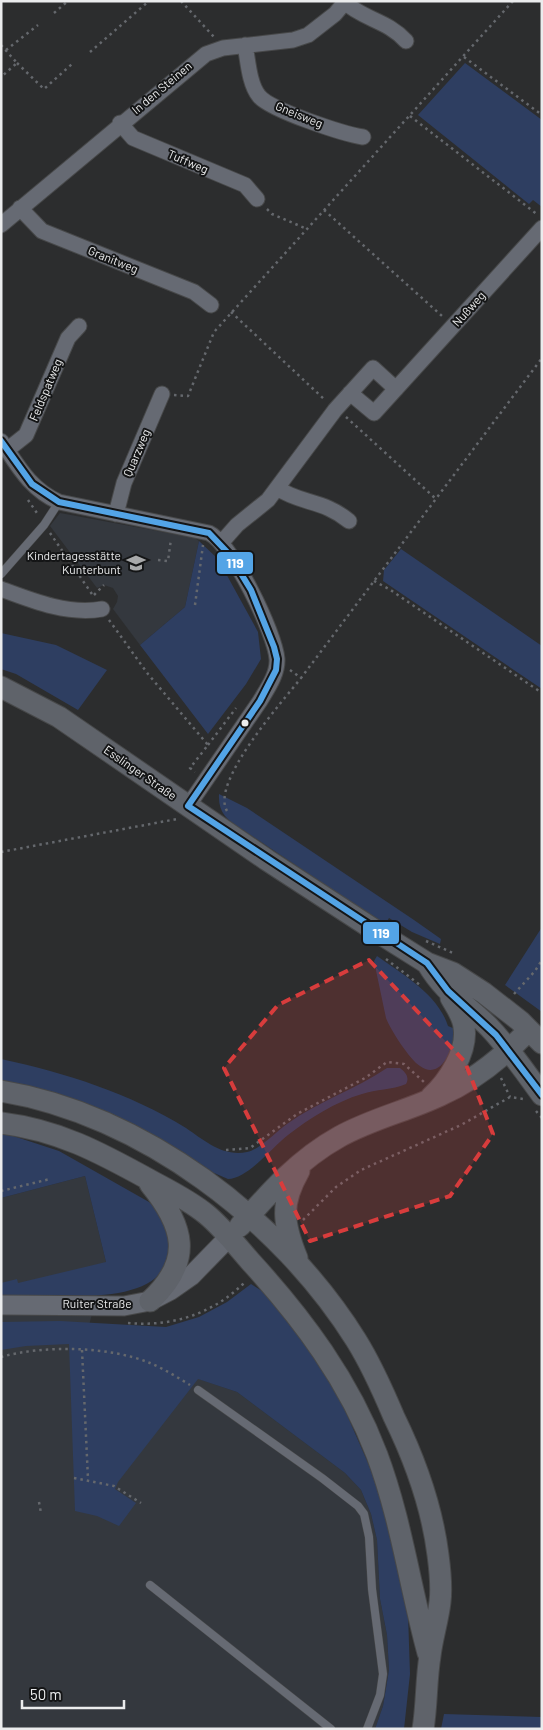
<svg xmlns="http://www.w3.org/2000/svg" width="543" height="1730" viewBox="0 0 543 1730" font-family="Barlow,sans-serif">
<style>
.built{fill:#34383e}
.green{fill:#2e3e61}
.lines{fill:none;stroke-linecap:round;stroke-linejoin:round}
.service-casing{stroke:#474849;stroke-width:9}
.minor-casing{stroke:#474849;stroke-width:17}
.tertiary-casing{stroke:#474849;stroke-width:21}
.secondary-casing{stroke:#474849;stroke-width:23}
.path{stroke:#65686d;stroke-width:2.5;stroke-dasharray:2.5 4;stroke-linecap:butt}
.service{stroke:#666a73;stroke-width:8}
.minor{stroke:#666a73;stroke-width:15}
.tertiary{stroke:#666a73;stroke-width:19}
.secondary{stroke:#5f636a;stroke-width:21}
.bus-1-casing{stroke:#141516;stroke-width:10}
.bus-1{stroke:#53a4e6;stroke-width:6}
.marked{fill:#d83c3c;fill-opacity:0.2;stroke:#d83c3c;stroke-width:4;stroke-dasharray:10 6;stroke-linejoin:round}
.bus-dot{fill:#ebeced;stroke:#141516;stroke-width:2}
.labels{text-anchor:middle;stroke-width:4;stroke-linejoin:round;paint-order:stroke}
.street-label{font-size:12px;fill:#ebeced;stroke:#141516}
.poi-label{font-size:12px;fill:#ebeced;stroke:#141516;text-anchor:end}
.line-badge{stroke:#141516;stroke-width:2}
.badge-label{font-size:14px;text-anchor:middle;font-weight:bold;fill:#fff}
</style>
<rect width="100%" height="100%" fill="#2c2d2e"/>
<!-- built -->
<path class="built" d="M 60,513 L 195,538 L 199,541 L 185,607 L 140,645 L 113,609 L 117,602 L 118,596 L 113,588 L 104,585 L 97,588 L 50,526 Z
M 85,1176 L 106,1262 L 85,1340 L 237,1392 L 345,1473 L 361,1490 L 371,1514 L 377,1540 L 380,1599 L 387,1635 L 389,1670 L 383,1706 L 375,1729 L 1,1729 L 1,1198 Z"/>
<!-- green -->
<path class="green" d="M 465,63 L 542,120 L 542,207 L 533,200 L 529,204 L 418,115 Z
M 199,541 L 218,559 L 258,632 L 261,659 L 246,684 L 208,734 L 140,645 L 185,607 Z
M 401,549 L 542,646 L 542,689 L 383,581 L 384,570 Z
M 1,633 L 56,645 L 107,670 L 78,710 L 16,674 L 1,669 Z
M 219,794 L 247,808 L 414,920 L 441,939 L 440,944 L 412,932 L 389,918 L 385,925 L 240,828 C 226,819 218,812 219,794 Z
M 542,927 L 542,1012 L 505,985 Z
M 377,956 C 402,974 438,994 448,1026 L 455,1029 C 455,1045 442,1082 420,1066 C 410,1060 390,1029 386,1018 L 374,961 Z
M 1,1059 C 66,1073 129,1093 186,1128 C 205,1141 223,1157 247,1152 C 259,1150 277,1131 287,1124 C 319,1101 356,1089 387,1068 L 400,1068 C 405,1072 410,1077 406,1084 C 392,1090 376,1089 362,1094 C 335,1102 310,1118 288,1135 C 272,1147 248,1179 228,1179 L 1,1081 Z
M 1,1132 L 59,1151 L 149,1202 C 163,1215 170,1231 169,1249 C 166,1315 44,1290 1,1297 L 1,1283 L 17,1279 L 18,1283 L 106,1262 L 85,1176 L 1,1198 Z
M 251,1284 L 267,1294 L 291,1322 L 337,1392 L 379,1488 L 408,1614 L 410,1674 L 404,1729 L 375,1729 L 383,1706 L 389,1670 L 387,1635 L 380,1599 L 377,1540 L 371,1514 L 361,1490 L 345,1473 L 237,1392 L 198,1379 L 118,1482 L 115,1489 L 136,1503 L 119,1526 L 97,1516 L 75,1511 L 69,1344 L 26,1346 L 1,1350 L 1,1322 L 60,1321 L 166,1327 L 199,1317 L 227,1302 Z
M 444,1714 L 542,1717 L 542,1729 L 441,1729 Z"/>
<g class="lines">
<!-- service casing -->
<g class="service-casing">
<path id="service" d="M 1,574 L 44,525 L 59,502
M 198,1390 L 322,1478 L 358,1506 L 364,1514 L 369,1537 L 372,1589 L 383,1674 L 380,1695 L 367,1729
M 150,1585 L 331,1729"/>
</g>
<!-- minor casing -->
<g class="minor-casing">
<path id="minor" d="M 343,1 C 364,20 387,20 406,41
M 245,45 C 248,60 249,84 259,96 C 270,110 344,134 363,137
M 120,123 L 133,138 L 245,185 L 257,199
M 20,208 L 42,231 L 194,292 L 211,305
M 1,225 L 206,54 L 223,48 L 293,40 L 308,35 L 335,14 L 346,1
M 350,393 L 374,413 L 542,228
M 1,441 C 18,466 30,489 59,502 L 209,533 C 232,544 275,633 277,659 C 278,674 267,689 260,701 L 188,806
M 7,450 L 26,435 L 68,338 L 79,326
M 277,488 C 301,504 324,500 349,521
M 116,514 L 124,483 L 162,394
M 222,542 L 237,525 L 268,500 L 335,410 L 373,368 L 396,389
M 1,589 C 33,601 68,615 102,609"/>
</g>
<!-- tertiary casing -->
<g class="tertiary-casing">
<path id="tertiary" d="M 1,1305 L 124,1306 L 150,1301 L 171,1290 L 191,1276 L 229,1237"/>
</g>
<!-- secondary casing -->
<g class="secondary-casing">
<path id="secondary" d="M 1,687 L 59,717 L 267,860 L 376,931 L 427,963 L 453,973 L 484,993 L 520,1021 L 542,1043
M 427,963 C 445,994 465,1003 489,1027 C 509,1048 525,1072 542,1095
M 1,1091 C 142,1114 281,1220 356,1340 C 371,1364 383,1391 394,1417 C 415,1460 432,1507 438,1555 C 440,1570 442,1586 440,1602 C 438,1620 432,1638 430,1656 C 426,1680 427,1705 423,1729
M 431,1097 C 448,1082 468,1051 464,1027 C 463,1016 456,1007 451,998
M 1,1123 C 58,1130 99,1152 148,1179 C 168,1190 189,1200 206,1214 C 222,1227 236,1245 250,1261 C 303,1319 349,1381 377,1455 C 401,1519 410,1587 428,1653
M 150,1184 C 184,1226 194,1260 150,1301
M 240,1226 C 269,1193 299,1159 339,1137 C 371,1119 407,1111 441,1095 C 475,1080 503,1057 529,1030
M 297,1258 C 283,1223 280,1204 299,1171"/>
</g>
<!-- path -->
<path class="path" d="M 181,1 L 214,37
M 54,13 L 68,1
M 1,45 L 17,63 L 1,77
M 6,50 L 38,25
M 90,52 L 149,1
M 464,57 L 542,115
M 17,63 L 44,89 L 72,64
M 410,116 L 538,215
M 267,209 L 272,214 L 307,229
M 324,210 L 442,316
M 231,312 L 325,400
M 174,395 L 188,396 L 214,332 L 513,1
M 346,417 L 436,499
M 28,500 L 39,516
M 50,533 L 94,597
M 158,560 L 168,561 L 171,539
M 374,581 L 389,589 L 542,693
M 94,595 L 104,585
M 195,605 L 203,545
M 109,620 L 148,674 L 208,745 L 190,768 L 195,772
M 290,670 L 301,678 L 542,358
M 208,745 L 236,708
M 227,811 C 210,782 283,701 301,678
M 1,852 L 177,819
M 426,941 L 453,953
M 386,959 L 420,985
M 514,994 L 535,971 L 542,960
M 501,1078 L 510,1097
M 536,1111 L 542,1118
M 226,1150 L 250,1148 L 297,1114 L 365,1078 L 387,1062 L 404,1064 L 424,1082
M 1,1191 L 50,1179
M 303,1220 L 336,1187 L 361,1170 L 461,1125 L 510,1097 L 523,1099
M 128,1323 C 172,1327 213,1314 245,1282
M 82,1350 L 88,1479
M 1,1357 C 43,1345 109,1346 150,1363 C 164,1369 177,1377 190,1385
M 74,1478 L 114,1486 L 141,1503
M 39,1502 L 41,1513"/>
<!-- service -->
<use href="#service" class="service"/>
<!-- minor -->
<use href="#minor" class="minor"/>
<!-- tertiary -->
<use href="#tertiary" class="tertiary"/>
<!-- secondary -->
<use href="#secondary" class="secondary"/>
<!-- bus-1 casing -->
<g class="bus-1-casing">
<path id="bus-1" d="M 1,441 L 32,484 L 59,502 L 209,533 L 229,554 L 251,590 L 274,647 L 277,659 L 276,670 L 260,701 L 188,806
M 188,806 L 427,963 L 448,991 L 496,1035 L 542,1095"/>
</g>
<!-- bus-1 -->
<use href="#bus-1" class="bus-1"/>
</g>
<!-- marked area -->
<path class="marked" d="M 369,960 L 465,1062 L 493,1134 L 450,1196 L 310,1241 L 224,1068 L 278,1005 Z"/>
<!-- icons -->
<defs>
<g id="school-bare" transform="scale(1.5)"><path d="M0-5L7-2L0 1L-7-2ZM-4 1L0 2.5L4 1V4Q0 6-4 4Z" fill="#a8a9aa" stroke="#141516" stroke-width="2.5" paint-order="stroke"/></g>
</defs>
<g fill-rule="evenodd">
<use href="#school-bare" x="136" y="563"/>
</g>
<!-- markers -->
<circle class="bus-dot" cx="245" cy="723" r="4.5"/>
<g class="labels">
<!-- street labels -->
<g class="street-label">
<text transform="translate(162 88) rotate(-40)" y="4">In den Steinen</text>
<text transform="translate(299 115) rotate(22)" y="4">Gneisweg</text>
<text transform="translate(188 162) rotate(23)" y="4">Tuffweg</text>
<text transform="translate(113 260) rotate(22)" y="4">Granitweg</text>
<text transform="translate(469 309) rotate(-48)" y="4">Nußweg</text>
<text transform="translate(46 390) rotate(-67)" y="4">Feldspatweg</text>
<text transform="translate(137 453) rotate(-67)" y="4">Quarzweg</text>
<text transform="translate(140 773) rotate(35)" y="4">Esslinger Straße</text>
<text x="97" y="1308">Ruiter Straße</text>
</g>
<!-- poi labels -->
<g class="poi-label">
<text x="121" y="560">Kindertagesstätte<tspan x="121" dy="14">Kunterbunt</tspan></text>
</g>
</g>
<g class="line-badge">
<rect x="216" y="551" width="38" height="24" rx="5" fill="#53a4e6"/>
<rect x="362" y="921" width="38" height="24" rx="5" fill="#53a4e6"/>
</g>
<g class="badge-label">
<text x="235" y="568">119</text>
<text x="381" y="938">119</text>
</g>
<!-- border -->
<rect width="543" height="1730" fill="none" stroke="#ebeced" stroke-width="5"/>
<!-- scale -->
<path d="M22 1700v8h102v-8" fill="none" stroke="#ebeced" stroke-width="2.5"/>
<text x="30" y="1700" font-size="15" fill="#ebeced" stroke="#141516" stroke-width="4" paint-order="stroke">50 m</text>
</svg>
